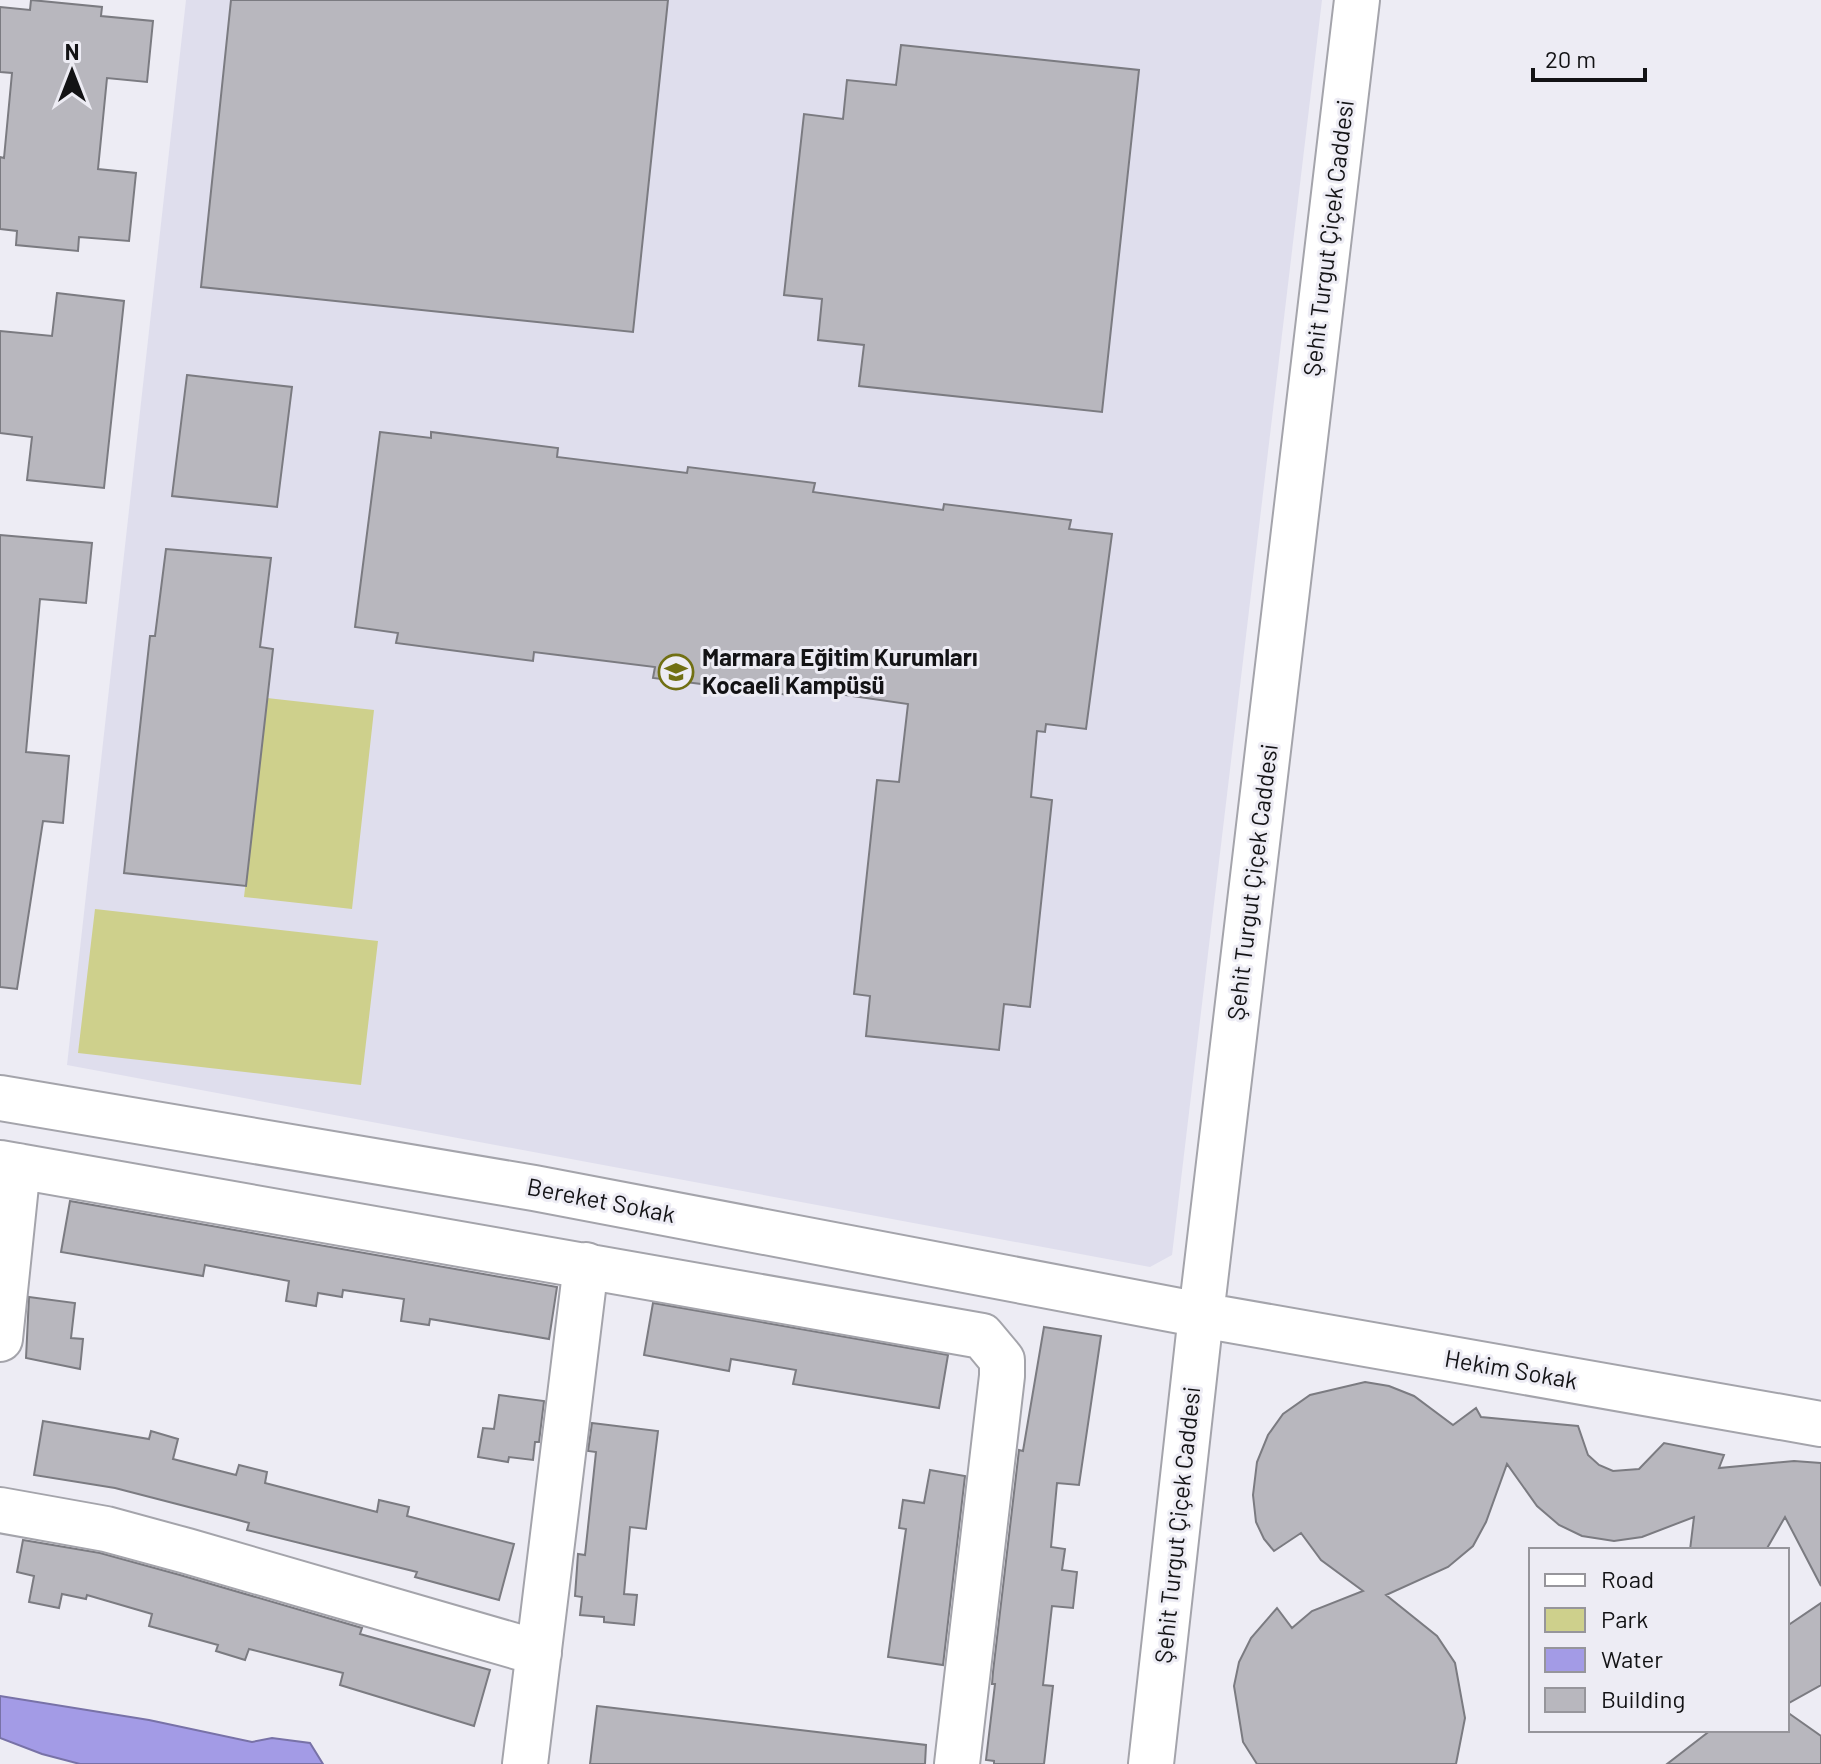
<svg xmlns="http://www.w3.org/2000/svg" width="1821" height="1764" viewBox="0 0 1821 1764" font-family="Barlow,sans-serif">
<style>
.built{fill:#dfdeed}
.green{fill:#ced08c}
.water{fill:#a39be6;stroke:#7872a7;stroke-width:2}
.building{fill:#b8b7be;stroke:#7b7b81;stroke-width:2}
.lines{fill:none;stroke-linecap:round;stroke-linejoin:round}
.minor-casing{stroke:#a4a4ab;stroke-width:48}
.minor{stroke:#fff;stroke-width:44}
.labels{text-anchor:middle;stroke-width:6;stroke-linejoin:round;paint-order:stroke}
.street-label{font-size:24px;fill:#131315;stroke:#edecf4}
.poi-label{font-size:24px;font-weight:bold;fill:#131315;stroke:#edecf4;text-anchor:start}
</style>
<rect width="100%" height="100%" fill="#edecf4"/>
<!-- built -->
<path class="built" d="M 186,0 L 1322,0 L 1172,1255 L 1150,1267 L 67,1065 Z"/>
<!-- green -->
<path class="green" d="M 267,698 L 374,710 L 352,909 L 244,897 Z
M 95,909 L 378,941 L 361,1085 L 78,1053 Z"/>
<!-- water -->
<path class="water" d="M 0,1696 L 149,1720 L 252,1742 L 272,1738 L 310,1743 L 323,1764 L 80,1764 L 42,1754 L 0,1738 Z"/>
<!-- building -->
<path class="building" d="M 31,0 L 102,7 L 101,16 L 153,21 L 147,82 L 107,78 L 98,169 L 136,173 L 129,241 L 79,237 L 78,251 L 16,245 L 17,231 L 0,229 L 0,157 L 4,158 L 12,73 L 0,72 L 0,7 L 30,10 Z
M 231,0 L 668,0 L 633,332 L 201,287 Z
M 901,45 L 1139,70 L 1102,412 L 859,386 L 864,345 L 818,340 L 822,299 L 784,295 L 804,114 L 843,119 L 847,80 L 896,85 Z
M 57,293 L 124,301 L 104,488 L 27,480 L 32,437 L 0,433 L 0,331 L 52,336 Z
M 187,375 L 292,387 L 277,507 L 172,496 Z
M 380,432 L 431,438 L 431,432 L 558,448 L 557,457 L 687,473 L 688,467 L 815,483 L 813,492 L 943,510 L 944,504 L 1071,520 L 1069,529 L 1112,534 L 1086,729 L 1046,724 L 1045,732 L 1037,731 L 1031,797 L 1052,800 L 1030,1007 L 1004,1004 L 999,1050 L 866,1036 L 870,996 L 854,994 L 877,780 L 899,782 L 908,704 L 790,687 L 789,695 L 653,678 L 655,667 L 574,657 L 534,652 L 533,661 L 396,643 L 398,633 L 355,627 Z
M 0,535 L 92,543 L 86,603 L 40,599 L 26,752 L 69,756 L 63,823 L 43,821 L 17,989 L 0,987 Z
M 166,549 L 271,558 L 260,647 L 273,649 L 246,886 L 124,873 L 150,636 L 155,636 Z
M 70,1201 L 557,1287 L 549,1339 L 430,1319 L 429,1325 L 401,1321 L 404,1299 L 343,1290 L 342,1297 L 318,1293 L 316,1306 L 286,1301 L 289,1281 L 205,1265 L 203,1276 L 61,1252 Z
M 29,1297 L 75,1303 L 71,1338 L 83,1339 L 80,1369 L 26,1358 Z
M 653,1303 L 948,1355 L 939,1408 L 793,1384 L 796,1370 L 731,1359 L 729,1371 L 644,1355 Z
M 1044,1327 L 1101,1336 L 1079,1485 L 1057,1483 L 1051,1547 L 1065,1549 L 1062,1570 L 1077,1572 L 1073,1608 L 1052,1606 L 1043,1685 L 1053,1686 L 1044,1764 L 994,1764 L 994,1761 L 986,1760 L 995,1684 L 992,1684 L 993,1672 L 1019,1450 L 1023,1451 Z
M 1365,1382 L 1389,1386 L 1414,1396 L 1453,1425 L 1476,1408 L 1481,1417 L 1578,1426 L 1588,1455 L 1599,1465 L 1613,1471 L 1639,1469 L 1664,1443 L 1724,1455 L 1719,1468 L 1794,1461 L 1821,1463 L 1821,1586 L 1785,1517 L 1766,1550 L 1690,1550 L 1694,1517 L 1642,1537 L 1614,1541 L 1582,1536 L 1559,1525 L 1537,1506 L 1507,1464 L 1486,1522 L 1473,1546 L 1448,1567 L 1386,1595 L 1437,1636 L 1455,1663 L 1465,1718 L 1456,1764 L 1257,1764 L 1243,1742 L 1234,1686 L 1239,1662 L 1251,1638 L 1277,1608 L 1292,1628 L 1312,1611 L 1363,1591 L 1321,1560 L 1301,1533 L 1274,1551 L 1264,1539 L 1256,1522 L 1253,1495 L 1257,1462 L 1268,1435 L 1283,1414 L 1310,1395 Z
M 499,1395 L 544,1401 L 539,1442 L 535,1442 L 533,1460 L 509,1457 L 508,1462 L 478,1457 L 483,1428 L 494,1429 Z
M 43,1421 L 149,1439 L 151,1431 L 178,1439 L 173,1459 L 236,1475 L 239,1465 L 267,1472 L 265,1483 L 377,1512 L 379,1500 L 409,1507 L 407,1516 L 514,1544 L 499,1600 L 415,1577 L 417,1572 L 247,1530 L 249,1523 L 231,1518 L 115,1488 L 34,1475 Z
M 592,1423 L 658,1431 L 646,1529 L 630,1527 L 624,1594 L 637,1595 L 634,1625 L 604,1622 L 604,1617 L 580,1615 L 582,1597 L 575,1596 L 578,1554 L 585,1555 L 596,1452 L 588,1451 Z
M 930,1470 L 965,1476 L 943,1665 L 888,1657 L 906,1529 L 899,1528 L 903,1500 L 924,1503 Z
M 23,1540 L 100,1553 L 180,1575 L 362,1628 L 360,1634 L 490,1670 L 474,1726 L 340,1685 L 343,1673 L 249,1649 L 245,1660 L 216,1651 L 218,1645 L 149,1626 L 152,1614 L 87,1595 L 86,1599 L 62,1594 L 59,1608 L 29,1602 L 34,1576 L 17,1572 Z
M 1821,1603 L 1821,1685 L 1787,1704 L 1787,1626 Z
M 597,1706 L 926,1745 L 925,1764 L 590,1764 Z
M 1787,1712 L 1821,1736 L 1821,1764 L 1667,1764 L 1711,1730 L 1787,1730 Z"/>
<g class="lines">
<!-- minor casing -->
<g class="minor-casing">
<path id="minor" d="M 0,1098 L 534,1188 L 1201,1315 L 1821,1424
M 0,1163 L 982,1336 L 1002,1360 L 1002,1376 L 957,1764
M 0,1339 L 18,1166
M 0,1510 L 106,1529 L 187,1551 L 539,1653
M 525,1764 L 586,1265
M 1151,1764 L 1201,1315 L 1357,0"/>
</g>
<!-- minor -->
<use href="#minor" class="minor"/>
</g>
<!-- icons -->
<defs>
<g id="school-ring" transform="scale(1.8)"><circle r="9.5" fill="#edecf4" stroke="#717013" stroke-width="1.5"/><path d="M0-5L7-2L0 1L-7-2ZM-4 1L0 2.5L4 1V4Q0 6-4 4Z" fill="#717013"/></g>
</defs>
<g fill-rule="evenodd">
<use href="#school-ring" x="676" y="672"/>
</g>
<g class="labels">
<!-- street labels -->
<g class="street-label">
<text transform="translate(1329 238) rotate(-83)" y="8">Şehit Turgut Çiçek Caddesi</text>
<text transform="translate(1253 882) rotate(-83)" y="8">Şehit Turgut Çiçek Caddesi</text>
<text transform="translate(601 1201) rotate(11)" y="8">Bereket Sokak</text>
<text transform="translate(1511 1370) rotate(10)" y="8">Hekim Sokak</text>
<text transform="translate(1178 1525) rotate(-84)" y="8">Şehit Turgut Çiçek Caddesi</text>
</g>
<!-- poi labels -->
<g class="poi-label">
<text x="702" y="666">Marmara Eğitim Kurumları<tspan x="702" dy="28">Kocaeli Kampüsü</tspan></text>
</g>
</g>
<!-- legend -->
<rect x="1529" y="1548" width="260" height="184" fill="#edecf4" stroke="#96959b" stroke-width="2"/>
<rect x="1545" y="1574" width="40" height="12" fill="#ffffff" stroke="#96959b" stroke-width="2"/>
<text x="1601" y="1588" font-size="24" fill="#131315">Road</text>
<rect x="1545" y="1608" width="40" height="24" fill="#ced08c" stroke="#96959b" stroke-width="2"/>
<text x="1601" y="1628" font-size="24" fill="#131315">Park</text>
<rect x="1545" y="1648" width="40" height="24" fill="#a39be6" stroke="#96959b" stroke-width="2"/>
<text x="1601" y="1668" font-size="24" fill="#131315">Water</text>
<rect x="1545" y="1688" width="40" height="24" fill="#b8b7be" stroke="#96959b" stroke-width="2"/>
<text x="1601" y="1708" font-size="24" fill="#131315">Building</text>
<!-- north arrow -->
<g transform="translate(72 72)" stroke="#edecf4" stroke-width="6" paint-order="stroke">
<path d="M0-6L14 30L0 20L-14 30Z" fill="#131315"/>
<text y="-12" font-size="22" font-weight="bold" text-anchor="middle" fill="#131315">N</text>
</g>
<!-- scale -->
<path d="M1533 68v12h112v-12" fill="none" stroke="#131315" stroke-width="4"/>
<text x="1545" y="68" font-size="24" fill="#131315" stroke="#edecf4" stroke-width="6" paint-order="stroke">20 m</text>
</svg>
